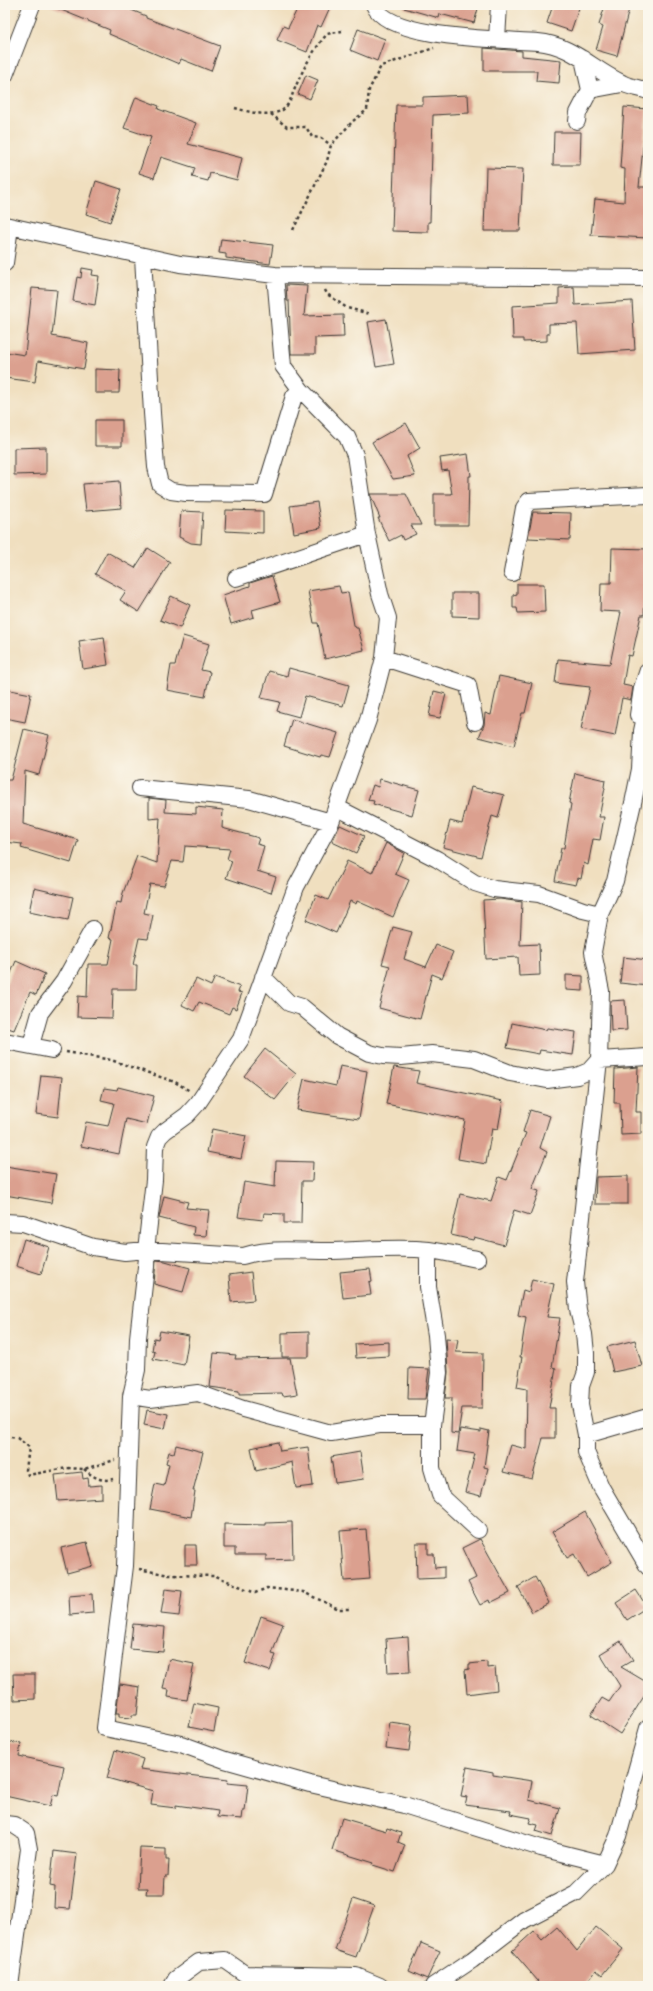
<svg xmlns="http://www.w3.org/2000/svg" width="653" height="1991" viewBox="0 0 653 1991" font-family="Caveat,sans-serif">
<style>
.building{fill:#dba08f}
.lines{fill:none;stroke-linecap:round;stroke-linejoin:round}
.street-casing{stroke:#3c3934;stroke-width:18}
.path{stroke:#3c3934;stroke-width:2.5;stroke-dasharray:3 3;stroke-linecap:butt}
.street{stroke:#fff;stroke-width:16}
</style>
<rect width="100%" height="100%" fill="#fbf7ec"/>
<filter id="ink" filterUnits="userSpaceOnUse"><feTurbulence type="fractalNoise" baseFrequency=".025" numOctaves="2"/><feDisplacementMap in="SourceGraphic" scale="8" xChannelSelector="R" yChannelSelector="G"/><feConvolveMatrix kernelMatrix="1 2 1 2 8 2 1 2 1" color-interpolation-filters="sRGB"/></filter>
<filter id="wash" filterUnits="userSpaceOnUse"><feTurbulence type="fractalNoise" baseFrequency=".012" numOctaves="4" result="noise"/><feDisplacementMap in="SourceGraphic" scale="16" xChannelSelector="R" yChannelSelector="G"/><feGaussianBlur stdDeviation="0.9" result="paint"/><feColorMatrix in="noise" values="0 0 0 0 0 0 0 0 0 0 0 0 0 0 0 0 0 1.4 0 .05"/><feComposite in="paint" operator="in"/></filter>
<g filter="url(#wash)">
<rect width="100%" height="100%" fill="#f0dfbf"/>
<g id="blocks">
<!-- building -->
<path class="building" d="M 49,5 L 119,5 L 146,16 L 146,18 L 220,46 L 211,71 L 181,59 L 179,64 L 109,34 L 110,30 Z
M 299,5 L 331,5 L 321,27 L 317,25 L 307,52 L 277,40 L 283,26 L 288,28 Z
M 405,5 L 479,5 L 474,23 L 440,14 L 439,18 L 404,8 Z
M 553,5 L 580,5 L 571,31 L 547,23 Z
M 605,5 L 630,5 L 617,56 L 596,50 L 603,27 L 599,25 Z
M 358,29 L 385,39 L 377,61 L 350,50 Z
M 484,48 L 522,51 L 522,56 L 561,60 L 559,83 L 536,81 L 537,71 L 484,71 Z
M 306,75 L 318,80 L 310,99 L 298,94 Z
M 468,95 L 469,113 L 433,115 L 430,222 L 428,222 L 428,232 L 392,231 L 396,105 L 423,105 L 423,97 Z
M 136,97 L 159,106 L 158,109 L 196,123 L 188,144 L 242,158 L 237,180 L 210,173 L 208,181 L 192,177 L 195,168 L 161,157 L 154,178 L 139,173 L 151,137 L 124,128 Z
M 624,107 L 647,109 L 639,187 L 648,187 L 648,238 L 591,235 L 595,199 L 624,202 L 625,169 L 620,168 Z
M 554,132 L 581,132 L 580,165 L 553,165 Z
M 486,168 L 523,169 L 520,231 L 484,231 Z
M 96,181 L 121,189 L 110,222 L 86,214 Z
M 221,239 L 273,245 L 270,264 L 226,258 L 226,254 L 219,253 Z
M 82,268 L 93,270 L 92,275 L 99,276 L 95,305 L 73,301 L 77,277 L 81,278 Z
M 286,285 L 307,286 L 304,316 L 343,315 L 344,337 L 315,338 L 315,354 L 291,354 L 289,301 L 287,301 Z
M 574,287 L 575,305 L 632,301 L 635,350 L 579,354 L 577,323 L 549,324 L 549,334 L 547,334 L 547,341 L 523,342 L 523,339 L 513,339 L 512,306 L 559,303 L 559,288 Z
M 32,288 L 57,290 L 52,336 L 88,343 L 84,369 L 38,361 L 35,382 L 5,378 L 5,352 L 25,355 Z
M 386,319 L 394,364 L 376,367 L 368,322 Z
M 95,369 L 120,370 L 119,393 L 95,393 Z
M 95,420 L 122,420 L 122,446 L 95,446 Z
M 406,423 L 420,448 L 407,456 L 415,476 L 393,479 L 372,442 Z
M 46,447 L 46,474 L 14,475 L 14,448 Z
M 468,454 L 471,476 L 469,476 L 468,525 L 434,525 L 434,494 L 452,494 L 448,470 L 442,471 L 440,458 Z
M 119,481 L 121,508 L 86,511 L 83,484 Z
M 370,494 L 406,494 L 421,525 L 411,525 L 416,534 L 403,540 L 401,535 L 389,541 L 378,518 L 380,518 Z
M 317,502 L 321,528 L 294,533 L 290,506 Z
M 226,510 L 263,511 L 263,533 L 225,531 Z
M 181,511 L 203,512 L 201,544 L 191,543 L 179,537 Z
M 533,512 L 571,513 L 570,540 L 528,538 Z
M 148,548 L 170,562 L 139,612 L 120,600 L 126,591 L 95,574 L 107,552 L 135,568 Z
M 612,548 L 648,549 L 644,615 L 641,615 L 632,656 L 628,655 L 623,685 L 633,687 L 631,700 L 622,698 L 615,736 L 581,729 L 590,687 L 555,683 L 558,659 L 610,664 L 621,612 L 600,611 L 601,583 L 611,583 Z
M 272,576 L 280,602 L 252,610 L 254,617 L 231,624 L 223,595 L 250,586 L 250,583 Z
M 517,584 L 544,584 L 545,612 L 518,613 L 517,608 L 513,608 L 513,595 L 517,594 Z
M 339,586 L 341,593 L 348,592 L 354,625 L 356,628 L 358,628 L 364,650 L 325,659 L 318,623 L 314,623 L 308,591 Z
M 452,593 L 479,593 L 479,617 L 452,616 Z
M 171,596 L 190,605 L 180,628 L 160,620 Z
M 183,636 L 209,644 L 201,670 L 210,672 L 205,697 L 167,690 L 171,665 L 175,665 Z
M 104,637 L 108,665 L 83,669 L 79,641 Z
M 289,668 L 349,685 L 343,706 L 305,696 L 299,717 L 277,711 L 280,702 L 261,698 L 269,671 L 287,676 Z
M 499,676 L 532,683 L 525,713 L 522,713 L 514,746 L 479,737 L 484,725 L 485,713 L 491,715 Z
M 5,689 L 31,694 L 25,722 L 5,718 Z
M 434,691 L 446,694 L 440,718 L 429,716 Z
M 292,719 L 338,733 L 330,757 L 321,755 L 320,757 L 284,746 Z
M 24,729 L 49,735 L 39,775 L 25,771 L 23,824 L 78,840 L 71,863 L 21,848 L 22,844 L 5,842 L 5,780 L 11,780 Z
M 575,773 L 605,780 L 604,787 L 605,788 L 599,817 L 604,817 L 600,840 L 593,839 L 588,865 L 584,863 L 581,879 L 578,878 L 576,885 L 555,881 L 561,848 L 564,848 L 571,804 L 569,803 Z
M 380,779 L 419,790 L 412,815 L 373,804 L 374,801 L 368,800 L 373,785 L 378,787 Z
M 471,787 L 504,795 L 498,818 L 492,816 L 481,857 L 443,847 L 450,821 L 462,824 Z
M 149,798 L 166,800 L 165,812 L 196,814 L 196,807 L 223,810 L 222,828 L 259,838 L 257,844 L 264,846 L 257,871 L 276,877 L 271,893 L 226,878 L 232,861 L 227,859 L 230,849 L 185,846 L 183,862 L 172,861 L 164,886 L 150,884 L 144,913 L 153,915 L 148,939 L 139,938 L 133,965 L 137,965 L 136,989 L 113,989 L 112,1018 L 77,1017 L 78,996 L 87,997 L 88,964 L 108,964 L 113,939 L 109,938 L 117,902 L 121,903 L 123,893 L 137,856 L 157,863 L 160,818 L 149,819 Z
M 340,825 L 364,836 L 356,853 L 332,842 Z
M 386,843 L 404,853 L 395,874 L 409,880 L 393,917 L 357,901 L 356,904 L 350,901 L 336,933 L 306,920 L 316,895 L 328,900 L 347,861 L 372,873 Z
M 34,888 L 73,897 L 68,920 L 29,912 Z
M 500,899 L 522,902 L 520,945 L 539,944 L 540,975 L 519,976 L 518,957 L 486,959 L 483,900 Z
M 393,927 L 412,932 L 404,959 L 426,967 L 436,945 L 453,952 L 442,978 L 432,974 L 420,1019 L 379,1008 L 390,966 L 382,964 Z
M 623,957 L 648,960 L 648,986 L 620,983 Z
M 16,961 L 45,974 L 36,995 L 30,992 L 14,1030 L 5,1027 L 5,987 Z
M 566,975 L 583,976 L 583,991 L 566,990 Z
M 215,977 L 240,987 L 238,992 L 242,993 L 236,1009 L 232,1007 L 229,1014 L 199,1002 L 194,1011 L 182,1005 L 196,979 L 211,986 Z
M 625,1000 L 627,1030 L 611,1031 L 610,1001 Z
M 512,1023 L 546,1030 L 547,1028 L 576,1032 L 573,1055 L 540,1050 L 539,1054 L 507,1048 Z
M 265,1049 L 296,1074 L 275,1100 L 244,1076 Z
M 340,1066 L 367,1071 L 359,1119 L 297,1110 L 304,1079 L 336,1086 Z
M 394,1067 L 419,1071 L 416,1083 L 503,1101 L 498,1129 L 492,1128 L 486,1164 L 458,1159 L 465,1120 L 386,1104 Z
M 638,1067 L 636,1112 L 641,1112 L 641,1134 L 621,1135 L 620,1103 L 614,1103 L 615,1069 Z
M 41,1075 L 62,1077 L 58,1117 L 36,1114 Z
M 118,1087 L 154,1096 L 147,1124 L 126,1119 L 119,1154 L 81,1146 L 86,1122 L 108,1126 L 114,1103 L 101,1100 L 104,1088 L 117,1090 Z
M 530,1110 L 550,1116 L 540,1148 L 547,1152 L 532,1189 L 539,1191 L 530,1215 L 514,1210 L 504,1245 L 474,1237 L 473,1240 L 451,1235 L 460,1194 L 491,1201 L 499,1177 L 507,1180 L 526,1133 L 523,1132 Z
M 212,1129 L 246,1136 L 241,1159 L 207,1152 Z
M 276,1161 L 313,1162 L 312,1181 L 302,1181 L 301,1223 L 284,1223 L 284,1214 L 264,1213 L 263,1220 L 238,1217 L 244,1182 L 275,1187 Z
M 5,1166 L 56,1174 L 51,1203 L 5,1195 Z
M 628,1176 L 628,1204 L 595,1204 L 596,1177 Z
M 164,1196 L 188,1202 L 186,1208 L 209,1210 L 206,1236 L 193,1235 L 194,1227 L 159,1218 Z
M 24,1239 L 49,1247 L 41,1274 L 16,1266 Z
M 156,1260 L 165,1261 L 190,1268 L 183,1292 L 154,1284 Z
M 370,1269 L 372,1281 L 369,1282 L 371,1295 L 343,1298 L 340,1272 Z
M 251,1272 L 254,1300 L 231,1302 L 229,1275 Z
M 532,1279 L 554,1284 L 547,1317 L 560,1318 L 552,1367 L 556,1368 L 549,1408 L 555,1408 L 555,1438 L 543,1438 L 532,1479 L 503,1472 L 511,1445 L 526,1449 L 527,1389 L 517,1387 L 522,1357 L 520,1357 L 526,1317 L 518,1315 L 523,1290 L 529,1292 Z
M 160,1331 L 189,1336 L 184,1365 L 153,1359 L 155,1352 L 152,1351 L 154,1338 L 158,1339 Z
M 309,1332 L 309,1357 L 282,1357 L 282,1333 Z
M 446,1338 L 458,1339 L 456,1352 L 483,1353 L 482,1408 L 462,1408 L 458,1434 L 451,1433 L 452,1398 L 445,1398 L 448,1372 Z
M 635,1340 L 642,1366 L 613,1372 L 607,1347 Z
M 389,1342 L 389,1356 L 356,1358 L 355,1344 Z
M 214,1353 L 236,1355 L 235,1359 L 290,1358 L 297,1394 L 283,1396 L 282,1393 L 239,1394 L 239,1391 L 210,1387 Z
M 409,1368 L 429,1369 L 425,1399 L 408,1399 Z
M 147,1410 L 168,1414 L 165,1429 L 144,1425 Z
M 460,1429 L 481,1432 L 481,1429 L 489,1431 L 484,1467 L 488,1468 L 481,1496 L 465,1492 L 475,1454 L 457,1451 Z
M 278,1442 L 280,1451 L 308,1447 L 313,1486 L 296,1488 L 292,1462 L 256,1471 L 251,1448 Z
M 176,1445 L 203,1452 L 193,1491 L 195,1491 L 191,1517 L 150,1509 L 155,1484 L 164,1486 L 169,1464 L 166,1463 L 169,1452 L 174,1453 Z
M 360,1452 L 364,1479 L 335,1483 L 331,1457 Z
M 82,1472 L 83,1479 L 88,1478 L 89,1486 L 102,1485 L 102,1498 L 58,1501 L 55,1475 Z
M 585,1512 L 612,1562 L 587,1577 L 574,1554 L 567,1558 L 552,1532 Z
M 292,1522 L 293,1559 L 266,1560 L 266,1555 L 235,1555 L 235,1548 L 224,1548 L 224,1524 L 266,1525 L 266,1523 Z
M 366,1529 L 370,1579 L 344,1581 L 340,1531 Z
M 480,1539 L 510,1593 L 490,1603 L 489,1600 L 480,1605 L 468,1582 L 476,1578 L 462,1548 Z
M 87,1542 L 93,1566 L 67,1573 L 61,1548 Z
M 416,1543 L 428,1543 L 428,1554 L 434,1554 L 435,1568 L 444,1567 L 444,1578 L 417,1579 Z
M 185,1545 L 196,1545 L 197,1565 L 185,1565 Z
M 535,1577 L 549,1603 L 532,1612 L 518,1587 Z
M 165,1589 L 182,1591 L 179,1616 L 161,1614 Z
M 636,1590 L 647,1607 L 627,1620 L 616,1603 Z
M 92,1594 L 93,1613 L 70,1615 L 69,1596 Z
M 261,1616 L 283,1624 L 272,1654 L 276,1655 L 270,1671 L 245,1663 Z
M 133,1624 L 165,1627 L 163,1652 L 130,1649 Z
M 408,1637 L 410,1672 L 388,1673 L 386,1639 Z
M 621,1641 L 633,1660 L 621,1667 L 648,1683 L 648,1690 L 620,1734 L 591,1715 L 602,1698 L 609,1702 L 620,1686 L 600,1654 Z
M 169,1659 L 194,1664 L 187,1700 L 168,1697 L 169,1690 L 163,1689 Z
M 487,1662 L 487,1668 L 495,1667 L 497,1690 L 467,1694 L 465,1670 L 469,1669 L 469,1664 Z
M 13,1674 L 35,1674 L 35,1699 L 14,1700 Z
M 120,1684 L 140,1687 L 137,1715 L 132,1715 L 132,1718 L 119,1717 L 119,1713 L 116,1713 Z
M 194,1703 L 218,1708 L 214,1732 L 189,1727 Z
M 390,1722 L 412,1725 L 409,1751 L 386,1748 Z
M 5,1741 L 21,1744 L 19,1756 L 64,1766 L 58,1796 L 53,1795 L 50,1806 L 5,1796 Z
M 115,1750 L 143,1759 L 140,1769 L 228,1780 L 227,1783 L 248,1785 L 245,1811 L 243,1811 L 242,1819 L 217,1817 L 218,1811 L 176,1805 L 176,1808 L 151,1805 L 153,1791 L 107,1778 Z
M 467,1767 L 493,1772 L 493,1775 L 532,1781 L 529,1800 L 560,1808 L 552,1836 L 536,1831 L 538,1825 L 529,1823 L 531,1818 L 510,1814 L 511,1811 L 465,1805 L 467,1797 L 461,1796 Z
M 342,1818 L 386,1831 L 387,1828 L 401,1833 L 398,1842 L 405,1845 L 395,1872 L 373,1865 L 374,1863 L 332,1850 Z
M 140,1848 L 166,1849 L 166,1860 L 169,1860 L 168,1876 L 165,1876 L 164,1894 L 146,1894 L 147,1888 L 138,1888 Z
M 54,1851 L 77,1854 L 70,1909 L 54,1908 L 55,1887 L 50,1886 Z
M 353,1899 L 374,1906 L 356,1957 L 335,1950 Z
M 557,1927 L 577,1951 L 596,1927 L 623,1949 L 602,1975 L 596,1970 L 584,1986 L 534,1986 L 538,1981 L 512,1951 L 534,1931 L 542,1940 Z
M 421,1943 L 440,1951 L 427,1979 L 409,1971 Z"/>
</g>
</g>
<g filter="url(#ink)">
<use href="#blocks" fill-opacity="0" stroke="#3c3934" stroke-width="1"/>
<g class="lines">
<!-- street casing -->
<g class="street-casing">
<path id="street" d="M 374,5 C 388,40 503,39 538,42 C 572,45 592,69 622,83 C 629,87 640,88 648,91
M 497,39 L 499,5
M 5,75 L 32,5
M 590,90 L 622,84
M 577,121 L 578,113 L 590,90 L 583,59
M 5,225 L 180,264 L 275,275 L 648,278
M 143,257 L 152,413 L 156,467 L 160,484 L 171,491 L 186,493 L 264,494 L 294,396 L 301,390
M 5,263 L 10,227
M 275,275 L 283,366 L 301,390 L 347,437 L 355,455 L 367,534 L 380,594 L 388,618 L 384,658 L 368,720 L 331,822 L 296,887 L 241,1039 L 198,1103 L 187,1115 L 165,1131 L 159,1137 L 155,1147 L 154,1180 L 146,1250 L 147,1258 L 138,1338 L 137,1370 L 131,1396 L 125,1566 L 105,1728 L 181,1744 L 225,1760 L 310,1784 L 404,1805 L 541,1848 L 605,1864
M 512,573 L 524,508 L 529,501 L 648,495
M 236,578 L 367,534
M 384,658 L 468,685 L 475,722
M 648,703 L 642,731 L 640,769 L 633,803 L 615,881 L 600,914 L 593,952 L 601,991 L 599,1060 L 575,1282 L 578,1310 L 584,1334 L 586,1353 L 586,1372 L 581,1386 L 580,1405 L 586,1435 L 586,1452 L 601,1487 L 648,1567
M 638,715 L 642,688 L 648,670
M 140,788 L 249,799 L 331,822
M 336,807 L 437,859 L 475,883 L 494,889 L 539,894 L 583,910 L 600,914
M 263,977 L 289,1003 L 302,1007 L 337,1036 L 369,1053 L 383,1056 L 401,1057 L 432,1054 L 474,1059 L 510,1073 L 547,1080 L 577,1076 L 589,1071 L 599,1060 L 648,1057
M 5,1041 L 52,1050
M 31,1045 L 40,1013 L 64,981 L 93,929
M 5,1222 L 23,1223 L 93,1247 L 125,1252 L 146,1250 L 243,1256 C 271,1247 297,1251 325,1251 C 359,1251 395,1246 429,1250 C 445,1252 461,1256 477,1259
M 428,1250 L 428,1287 L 436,1335 L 439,1373 L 432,1425 L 432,1468 L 440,1495 L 478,1530
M 131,1396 L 150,1399 L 198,1393 L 243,1409 L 331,1433 L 379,1425 L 432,1425
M 586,1435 L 648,1417
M 5,1824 L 14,1825 L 26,1833 L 29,1849 L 10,1986
M 172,1986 L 176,1979 L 199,1962 L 225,1960 L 245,1974 L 356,1976 L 380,1986
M 433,1986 L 472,1960 L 524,1920 L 576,1893 L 605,1864 L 618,1836 L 648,1728"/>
</g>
<!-- path -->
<path class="path" d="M 235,108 C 249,112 266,117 281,111 C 287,108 291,99 293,93 C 302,71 311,53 327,34 L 342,31
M 271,114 L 287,127 L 306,127 L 312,137 L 321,138 L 331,145
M 293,230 L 327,161 L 331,145 L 353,121 L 367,110 L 369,90 L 381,66 L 434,48
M 325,290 L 327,294 L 347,308 L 370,314
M 66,1052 L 111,1060 L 175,1082 L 190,1091
M 5,1436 L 17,1438 L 29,1447 L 26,1470 L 28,1475 L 67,1468 L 84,1469 L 115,1460
M 84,1469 C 93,1477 101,1482 113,1479
M 139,1569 L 169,1575 L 216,1576 L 255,1593 L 267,1588 L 303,1592 L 339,1609 L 349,1609"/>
<!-- street -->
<use href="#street" class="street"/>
</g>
</g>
<!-- margin -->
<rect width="653" height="1991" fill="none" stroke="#fbf7ec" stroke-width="20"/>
</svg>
